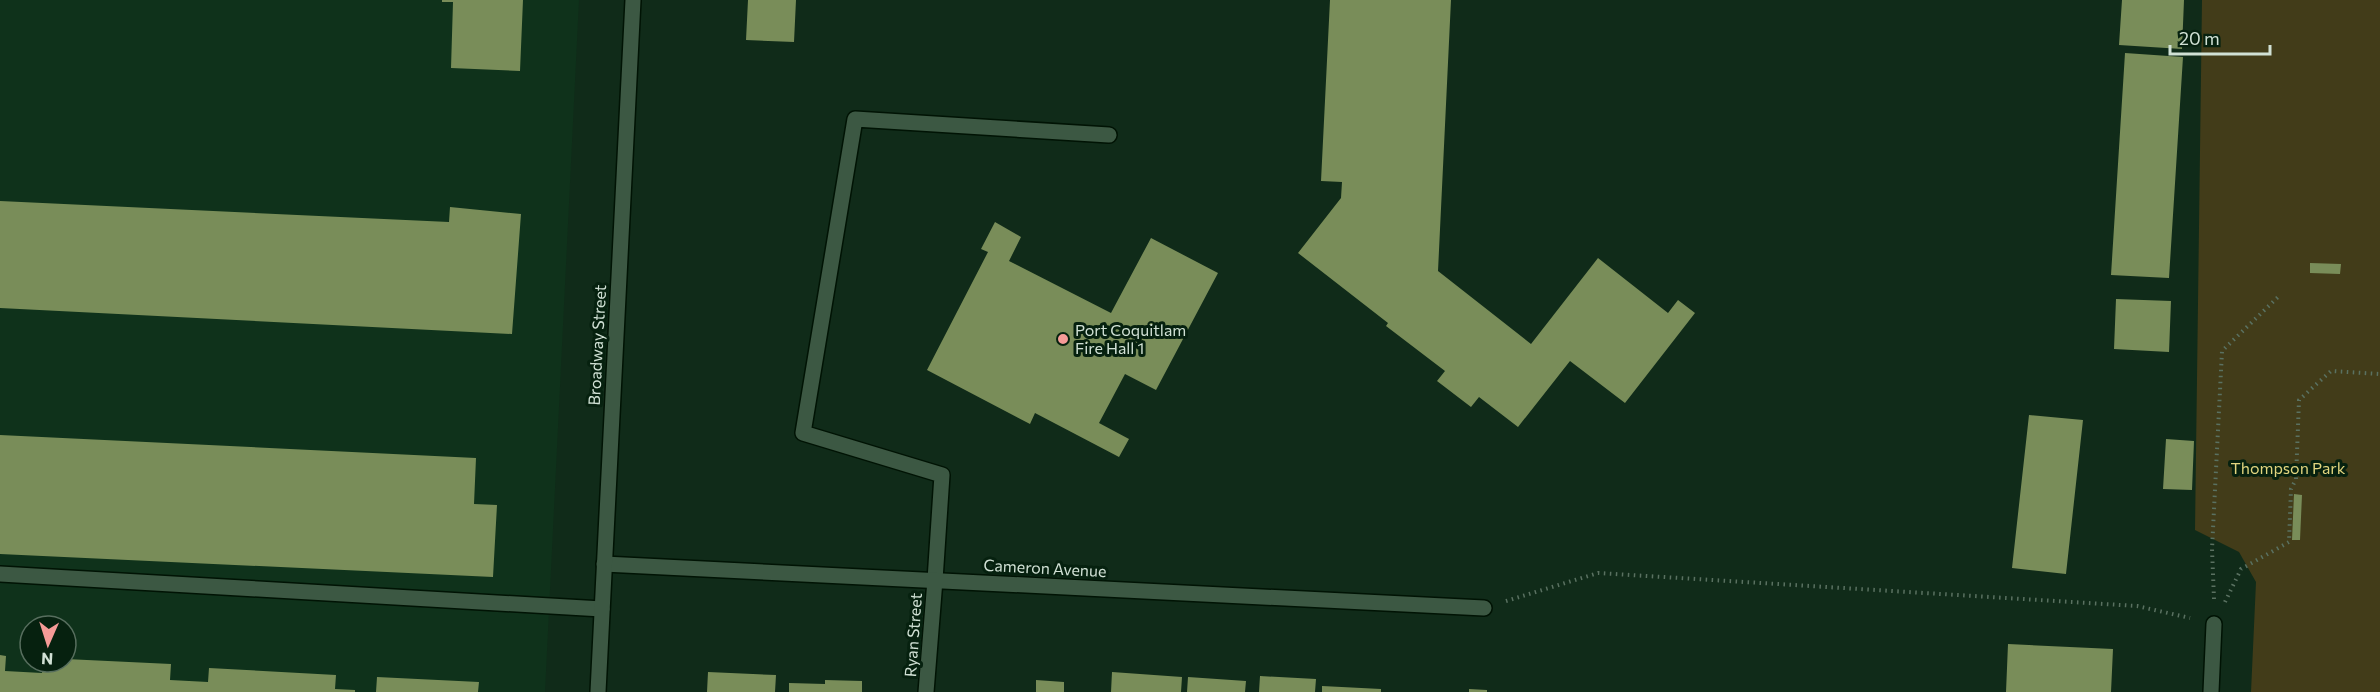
<svg xmlns="http://www.w3.org/2000/svg" width="2380" height="692" viewBox="0 0 2380 692" font-family="Commissioner,sans-serif">
<style>
.built{fill:#0f321b;fill-rule:evenodd}
.green{fill:#423c19}
.building{fill:#798d59}
.lines{fill:none;stroke-linecap:round;stroke-linejoin:round}
.service-casing{stroke:#001304;stroke-width:18}
.minor-casing{stroke:#001304;stroke-width:18}
.secondary-casing{stroke:#001304;stroke-width:18}
.path{stroke:#5a7161;stroke-width:4;stroke-dasharray:1.5 4.5;stroke-linecap:butt}
.service{stroke:#3c5843;stroke-width:15}
.minor{stroke:#3c5843;stroke-width:15}
.secondary{stroke:#3c5843;stroke-width:15}
.poi-dot{fill:#f59b97;stroke:#06210f;stroke-width:2}
.labels{text-anchor:middle;stroke-width:6;stroke-linejoin:round;paint-order:stroke}
.poi-label{font-size:16px;fill:#d1e1d5;stroke:#06210f;text-anchor:start}
.street-label{font-size:16px;fill:#d1e1d5;stroke:#06210f}
.park-label{font-size:16px;fill:#e2d57f;stroke:#06210f}
</style>
<rect width="100%" height="100%" fill="#102b19"/>
<!-- built -->
<path class="built" d="M 0,0 L 579,0 L 545,692 L 0,692 ZM 30,626 L 66,626 L 66,662 L 30,662 Z"/>
<!-- green -->
<path class="green" d="M 2202,0 L 2380,0 L 2380,692 L 2251,692 L 2256,582 L 2239,552 L 2195,530 Z"/>
<!-- building -->
<path class="building" d="M 442,0 L 523,0 L 520,71 L 451,68 L 453,2 L 442,2 Z
M 748,0 L 796,0 L 794,42 L 746,40 Z
M 1330,0 L 1451,0 L 1438,271 L 1531,344 L 1598,258 L 1668,313 L 1678,300 L 1695,313 L 1625,403 L 1570,361 L 1518,427 L 1479,397 L 1471,407 L 1437,381 L 1445,371 L 1386,326 L 1388,323 L 1298,253 L 1341,198 L 1342,182 L 1321,181 Z
M 2122,0 L 2184,0 L 2182,49 L 2119,45 Z
M 2125,53 L 2183,57 L 2169,278 L 2111,275 Z
M 0,201 L 449,222 L 450,207 L 521,214 L 512,334 L 0,308 Z
M 995,222 L 1021,237 L 1009,261 L 1111,313 L 1151,238 L 1218,273 L 1156,390 L 1125,374 L 1099,423 L 1129,439 L 1119,457 L 1035,413 L 1030,424 L 927,370 L 988,252 L 981,249 Z
M 2310,263 L 2341,264 L 2340,274 L 2310,273 Z
M 2116,299 L 2171,301 L 2169,352 L 2114,349 Z
M 2029,415 L 2083,420 L 2066,574 L 2012,568 Z
M 0,435 L 476,458 L 474,504 L 497,505 L 493,577 L 0,554 Z
M 2166,439 L 2194,441 L 2192,490 L 2163,489 Z
M 2294,494 L 2302,495 L 2300,540 L 2292,540 Z
M 2008,644 L 2113,649 L 2111,692 L 2006,692 Z
M 0,655 L 6,656 L 5,671 L 42,673 L 43,662 L 66,662 L 66,659 L 171,664 L 170,680 L 208,682 L 209,668 L 336,675 L 335,689 L 355,690 L 355,692 L 0,692 Z
M 708,672 L 776,675 L 775,692 L 707,692 Z
M 1112,672 L 1182,677 L 1181,692 L 1111,692 Z
M 1260,676 L 1316,679 L 1315,692 L 1259,692 Z
M 377,677 L 479,682 L 478,692 L 376,692 Z
M 1188,677 L 1246,681 L 1245,692 L 1187,692 Z
M 825,680 L 862,681 L 862,692 L 789,692 L 789,683 L 825,684 Z
M 1036,680 L 1064,682 L 1064,692 L 1036,692 Z
M 1322,686 L 1381,689 L 1381,692 L 1322,692 Z
M 1469,689 L 1487,690 L 1487,692 L 1469,692 Z"/>
<g class="lines">
<!-- service casing -->
<g class="service-casing">
<path id="service" d="M 0,574 L 602,609
M 935,580 L 942,475 L 803,433 L 855,119 L 1109,135"/>
</g>
<!-- minor casing -->
<g class="minor-casing">
<path id="minor" d="M 604,564 L 1484,608
M 926,692 L 935,580
M 2211,692 L 2214,624"/>
</g>
<!-- secondary casing -->
<g class="secondary-casing">
<path id="secondary" d="M 598,692 L 633,0"/>
</g>
<!-- path -->
<path class="path" d="M 2214,599 L 2212,549 L 2222,351 L 2278,297
M 1506,601 L 1598,573 L 2137,606 L 2190,618
M 2225,602 L 2241,569 L 2289,542 L 2291,489 L 2296,479 L 2299,400 L 2331,371 L 2380,374"/>
<!-- service -->
<use href="#service" class="service"/>
<!-- minor -->
<use href="#minor" class="minor"/>
<!-- secondary -->
<use href="#secondary" class="secondary"/>
</g>
<!-- markers -->
<circle class="poi-dot" cx="1063" cy="339" r="6"/>
<g class="labels">
<!-- poi labels -->
<g class="poi-label">
<text x="1075" y="336">Port Coquitlam<tspan x="1075" dy="18">Fire Hall 1</tspan></text>
</g>
<!-- street labels -->
<g class="street-label">
<text transform="translate(597 345) rotate(-87)" y="6">Broadway Street</text>
<text transform="translate(1045 568) rotate(3)" y="6">Cameron Avenue</text>
<text transform="translate(913 635) rotate(-86)" y="6">Ryan Street</text>
</g>
<!-- park labels -->
<g class="park-label">
<text x="2288" y="474">Thompson Park</text>
</g>
</g>
<!-- north arrow -->
<g transform="translate(48 644) rotate(183)"><circle r="28" fill="#06210f" stroke="#576e5e" stroke-width="1.5"/>
<path d="M0-4.5L10 22L0 15L-10 22Z" fill="#f59b97"/>
<text y="-9" font-size="16" font-weight="bold" text-anchor="middle" fill="#d1e1d5">N</text>
</g>
<!-- scale -->
<path d="M2170 45v9h100v-9" fill="none" stroke="#d1e1d5" stroke-width="3"/>
<text x="2179" y="45" font-size="18" fill="#d1e1d5" stroke="#06210f" stroke-width="4.5" paint-order="stroke">20 m</text>
</svg>
